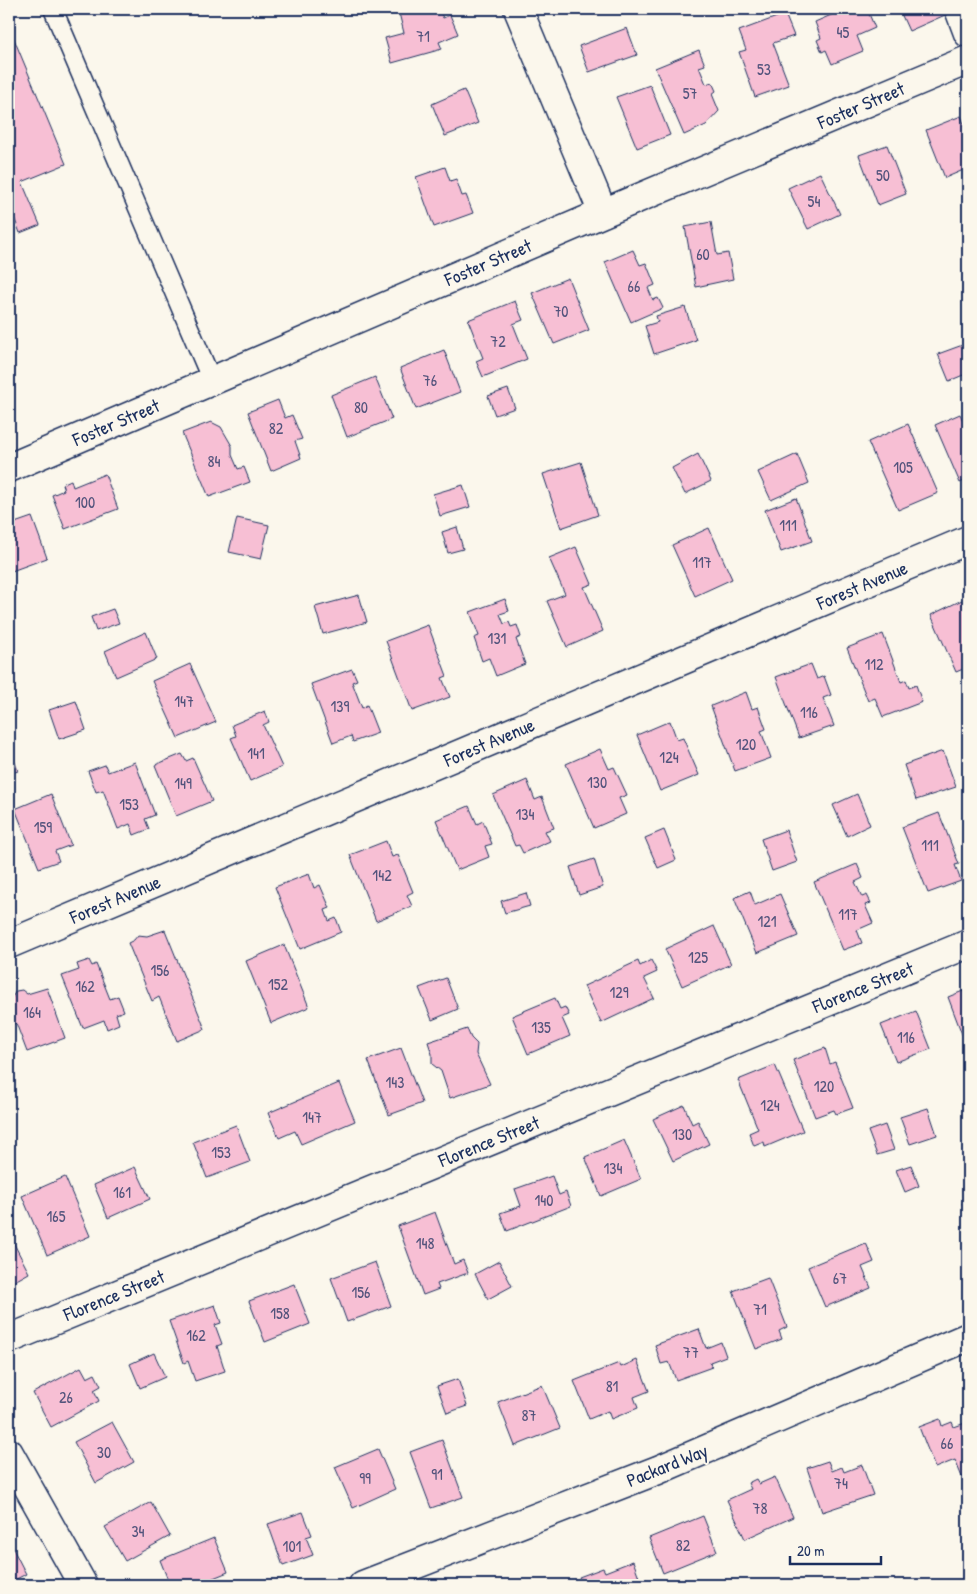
<svg xmlns="http://www.w3.org/2000/svg" width="977" height="1594" viewBox="0 0 977 1594" font-family="'Patrick Hand',sans-serif">
<style>
.building{fill:#f7bfd4;stroke:#1b2f5e}
.lines{fill:none;stroke-linecap:round;stroke-linejoin:round}
.lane-casing{stroke:#1b2f5e;stroke-width:21}
.street-casing{stroke:#1b2f5e;stroke-width:31}
.secondary-casing{stroke:#1b2f5e;stroke-width:31}
.lane{stroke:#fbf7ec;stroke-width:18}
.street{stroke:#fbf7ec;stroke-width:28}
.secondary{stroke:#fbf7ec;stroke-width:28}
.labels{text-anchor:middle;stroke-width:4;stroke-linejoin:round;paint-order:stroke}
.number-label{font-size:16px;fill:#52537c}
.street-label{font-size:19px;fill:#1b2f5e;stroke:#fbf7ec}
</style>
<rect width="100%" height="100%" fill="#fbf7ec"/>
<filter id="ink" filterUnits="userSpaceOnUse"><feTurbulence type="fractalNoise" baseFrequency=".02" numOctaves="2"/><feDisplacementMap in="SourceGraphic" scale="10" xChannelSelector="R" yChannelSelector="G"/><feConvolveMatrix kernelMatrix="1 2 1 2 8 2 1 2 1" color-interpolation-filters="sRGB"/></filter>
<g filter="url(#ink)">
<!-- building -->
<path class="building" d="M 398,9 L 439,9 L 443,18 L 450,15 L 458,34 L 439,42 L 442,49 L 392,63 L 385,38 L 404,33 Z
M 845,9 L 867,9 L 875,28 L 857,36 L 863,51 L 832,64 L 826,50 L 822,52 L 817,40 L 821,38 L 815,22 Z
M 899,9 L 942,9 L 945,15 L 909,31 Z
M 785,14 L 794,36 L 773,43 L 789,85 L 755,97 L 739,52 L 746,50 L 739,31 Z
M 9,27 L 66,164 L 22,182 L 40,225 L 20,233 L 12,212 L 9,213 Z
M 627,28 L 637,55 L 589,72 L 579,46 Z
M 699,50 L 705,65 L 699,67 L 706,84 L 712,82 L 716,91 L 712,94 L 719,111 L 706,125 L 684,135 L 655,68 Z
M 650,85 L 670,135 L 637,148 L 616,97 Z
M 464,90 L 478,123 L 445,136 L 432,104 Z
M 961,116 L 968,134 L 968,168 L 945,178 L 926,130 Z
M 887,145 L 906,194 L 878,205 L 859,155 Z
M 445,167 L 450,181 L 456,179 L 462,196 L 466,195 L 473,213 L 434,227 L 416,177 Z
M 820,173 L 840,214 L 808,229 L 788,188 Z
M 711,222 L 717,255 L 728,253 L 733,279 L 696,287 L 685,227 Z
M 633,250 L 640,265 L 646,263 L 655,285 L 648,288 L 653,300 L 658,298 L 663,308 L 631,322 L 605,262 Z
M 568,278 L 589,330 L 554,344 L 532,293 Z
M 515,301 L 523,320 L 513,324 L 527,359 L 483,377 L 476,361 L 483,358 L 468,320 Z
M 685,307 L 696,340 L 654,354 L 645,326 L 658,322 L 656,316 Z
M 968,343 L 968,373 L 949,381 L 938,354 Z
M 444,350 L 460,392 L 416,409 L 400,368 Z
M 375,377 L 392,419 L 347,437 L 331,395 Z
M 508,389 L 515,408 L 495,415 L 488,396 Z
M 278,400 L 285,418 L 292,415 L 302,439 L 295,441 L 301,458 L 271,471 L 248,412 Z
M 960,414 L 964,423 L 968,421 L 968,479 L 960,483 L 935,425 Z
M 211,422 L 221,427 L 232,446 L 232,455 L 238,469 L 244,467 L 250,482 L 209,497 L 182,433 Z
M 908,424 L 938,493 L 898,510 L 868,442 Z
M 698,454 L 711,481 L 685,494 L 672,468 Z
M 797,454 L 809,483 L 771,500 L 758,472 Z
M 581,462 L 598,515 L 561,528 L 543,474 Z
M 105,474 L 118,509 L 65,529 L 52,495 L 64,490 L 62,484 L 71,480 L 73,487 Z
M 463,485 L 470,507 L 440,516 L 433,494 Z
M 796,498 L 812,541 L 781,552 L 765,510 Z
M 32,517 L 47,558 L 9,572 L 9,525 Z
M 237,518 L 269,525 L 261,559 L 229,552 Z
M 457,527 L 463,549 L 448,553 L 442,532 Z
M 709,528 L 732,579 L 695,596 L 672,545 Z
M 576,547 L 592,584 L 584,587 L 603,631 L 567,647 L 547,601 L 565,594 L 549,558 Z
M 359,595 L 367,622 L 323,634 L 315,607 Z
M 505,599 L 509,611 L 500,614 L 504,624 L 509,622 L 511,627 L 517,625 L 521,637 L 516,639 L 525,664 L 496,676 L 489,658 L 482,661 L 474,638 L 479,636 L 470,612 Z
M 962,600 L 968,615 L 968,667 L 956,672 L 931,615 Z
M 113,609 L 119,623 L 96,631 L 91,617 Z
M 428,625 L 447,676 L 442,678 L 450,697 L 412,711 L 386,641 Z
M 146,632 L 157,659 L 116,677 L 105,651 Z
M 883,634 L 901,682 L 906,680 L 909,688 L 916,685 L 922,702 L 883,717 L 875,698 L 868,701 L 847,648 Z
M 190,664 L 216,722 L 178,738 L 152,681 Z
M 811,664 L 817,679 L 824,676 L 831,695 L 823,698 L 834,726 L 799,738 L 776,677 Z
M 352,669 L 357,680 L 352,682 L 362,708 L 367,705 L 378,733 L 353,742 L 351,736 L 333,743 L 311,684 Z
M 746,692 L 752,709 L 758,707 L 766,729 L 761,731 L 771,758 L 735,771 L 711,706 Z
M 76,701 L 86,730 L 59,739 L 49,710 Z
M 265,711 L 269,722 L 263,725 L 282,767 L 250,781 L 231,738 L 236,736 L 232,725 Z
M 670,721 L 677,740 L 683,738 L 699,775 L 660,791 L 637,735 Z
M 600,749 L 609,769 L 614,767 L 627,795 L 619,798 L 626,814 L 594,828 L 566,764 Z
M 943,751 L 956,787 L 916,800 L 904,765 Z
M 12,754 L 18,771 L 9,774 L 9,755 Z
M 182,754 L 186,761 L 193,758 L 212,801 L 176,816 L 155,765 Z
M 135,762 L 155,815 L 145,819 L 149,829 L 134,835 L 130,824 L 118,829 L 103,790 L 96,792 L 88,771 L 105,765 L 108,772 Z
M 527,780 L 535,800 L 542,797 L 554,828 L 545,831 L 550,841 L 523,853 L 519,845 L 515,846 L 493,795 Z
M 51,794 L 71,845 L 55,851 L 59,861 L 39,868 L 15,809 Z
M 857,794 L 870,825 L 847,836 L 833,805 Z
M 469,806 L 477,824 L 483,821 L 492,844 L 485,846 L 489,857 L 457,870 L 436,820 Z
M 939,813 L 959,864 L 955,865 L 961,881 L 928,893 L 902,827 Z
M 664,830 L 676,860 L 658,868 L 645,838 Z
M 786,830 L 797,862 L 772,871 L 761,839 Z
M 386,841 L 392,857 L 398,855 L 413,892 L 407,895 L 412,906 L 376,921 L 350,855 Z
M 594,859 L 603,887 L 579,895 L 570,867 Z
M 857,864 L 863,878 L 855,882 L 862,897 L 867,895 L 871,903 L 865,905 L 873,923 L 857,930 L 862,943 L 843,950 L 814,882 Z
M 309,874 L 314,888 L 320,885 L 330,908 L 325,910 L 329,921 L 336,918 L 341,932 L 300,949 L 275,887 Z
M 750,891 L 755,905 L 780,894 L 798,936 L 757,953 L 734,898 Z
M 526,893 L 530,906 L 505,913 L 501,901 Z
M 714,926 L 731,964 L 682,986 L 665,949 Z
M 165,930 L 205,1029 L 177,1041 L 159,997 L 152,1001 L 128,943 L 134,940 L 138,935 L 147,936 Z
M 284,945 L 309,1007 L 271,1023 L 246,961 Z
M 89,960 L 92,966 L 96,964 L 110,999 L 118,996 L 124,1011 L 116,1014 L 119,1024 L 107,1029 L 104,1020 L 83,1028 L 62,976 L 79,970 L 77,964 Z
M 651,960 L 657,972 L 644,978 L 654,998 L 601,1023 L 584,986 L 638,961 L 640,966 Z
M 446,978 L 458,1009 L 432,1020 L 419,988 Z
M 47,988 L 65,1038 L 27,1052 L 16,1023 L 10,1026 L 9,1002 L 16,991 L 22,990 L 27,994 Z
M 968,989 L 968,1050 L 948,997 Z
M 555,998 L 560,1009 L 565,1007 L 569,1015 L 562,1018 L 570,1036 L 528,1054 L 512,1016 Z
M 916,1011 L 931,1049 L 896,1062 L 881,1025 Z
M 467,1029 L 471,1038 L 477,1044 L 476,1054 L 490,1084 L 450,1098 L 441,1071 L 432,1064 L 432,1054 L 428,1042 Z
M 401,1048 L 422,1103 L 389,1115 L 368,1060 Z
M 825,1048 L 830,1064 L 835,1062 L 853,1108 L 836,1114 L 834,1110 L 815,1117 L 793,1060 Z
M 775,1065 L 803,1131 L 765,1147 L 764,1142 L 754,1146 L 749,1133 L 758,1129 L 738,1080 Z
M 339,1083 L 355,1121 L 301,1144 L 295,1131 L 279,1138 L 268,1113 Z
M 684,1105 L 692,1124 L 698,1121 L 709,1144 L 673,1161 L 653,1119 Z
M 928,1108 L 937,1135 L 910,1144 L 900,1117 Z
M 236,1125 L 250,1162 L 207,1178 L 193,1142 Z
M 885,1125 L 894,1150 L 877,1155 L 868,1131 Z
M 624,1140 L 641,1179 L 601,1196 L 585,1157 Z
M 911,1165 L 919,1186 L 905,1192 L 896,1170 Z
M 135,1167 L 150,1199 L 108,1218 L 94,1185 Z
M 552,1176 L 559,1195 L 566,1192 L 571,1206 L 507,1231 L 500,1213 L 521,1206 L 515,1189 Z
M 65,1177 L 90,1236 L 47,1255 L 22,1196 Z
M 968,1201 L 968,1225 L 962,1203 Z
M 435,1212 L 454,1264 L 463,1260 L 468,1273 L 437,1284 L 439,1289 L 423,1295 L 398,1226 Z
M 9,1234 L 29,1273 L 13,1282 L 9,1273 Z
M 866,1243 L 874,1262 L 862,1267 L 871,1288 L 825,1307 L 808,1267 Z
M 499,1261 L 512,1286 L 488,1299 L 475,1274 Z
M 375,1262 L 391,1306 L 347,1322 L 331,1278 Z
M 768,1278 L 787,1327 L 779,1331 L 782,1339 L 756,1349 L 733,1291 Z
M 294,1284 L 310,1324 L 265,1342 L 249,1301 Z
M 215,1305 L 221,1323 L 215,1325 L 222,1344 L 217,1346 L 225,1371 L 195,1381 L 188,1361 L 184,1363 L 169,1321 Z
M 699,1329 L 706,1348 L 721,1342 L 726,1356 L 710,1362 L 712,1367 L 676,1380 L 669,1362 L 661,1364 L 655,1345 Z
M 154,1353 L 165,1377 L 140,1388 L 130,1364 Z
M 637,1360 L 649,1391 L 634,1397 L 638,1408 L 611,1419 L 608,1411 L 589,1419 L 574,1381 L 619,1363 L 621,1367 Z
M 81,1367 L 87,1378 L 95,1374 L 101,1386 L 94,1390 L 99,1401 L 51,1427 L 33,1393 Z
M 458,1379 L 467,1406 L 447,1413 L 437,1386 Z
M 542,1385 L 560,1428 L 515,1446 L 498,1402 Z
M 940,1419 L 942,1426 L 952,1422 L 954,1427 L 968,1422 L 968,1475 L 962,1477 L 955,1460 L 935,1468 L 919,1427 Z
M 112,1422 L 134,1462 L 96,1483 L 74,1442 Z
M 442,1440 L 463,1497 L 431,1508 L 410,1452 Z
M 378,1449 L 395,1489 L 353,1508 L 335,1467 Z
M 828,1461 L 832,1471 L 842,1467 L 844,1472 L 862,1465 L 873,1495 L 822,1512 L 807,1468 Z
M 775,1477 L 793,1517 L 745,1539 L 727,1500 L 751,1489 L 748,1483 L 756,1479 L 759,1484 Z
M 151,1502 L 170,1536 L 125,1561 L 105,1527 Z
M 303,1512 L 312,1535 L 306,1537 L 313,1555 L 283,1566 L 268,1524 Z
M 703,1516 L 717,1551 L 663,1573 L 649,1538 Z
M 214,1538 L 228,1572 L 196,1585 L 170,1585 L 160,1560 Z
M 9,1541 L 26,1574 L 9,1583 Z
M 633,1561 L 642,1585 L 583,1585 L 579,1577 L 603,1568 L 605,1572 Z"/>
<g class="lines">
<!-- lane casing -->
<g class="lane-casing">
<path id="lane" d="M 53,9 L 212,381"/>
</g>
<!-- street casing -->
<g class="street-casing">
<path id="street" d="M 518,9 L 603,213
M 959,9 L 968,33
M 9,468 L 603,213 L 968,60
M 9,1339 L 968,944
M 9,1453 L 83,1585
M 363,1585 L 658,1470 L 968,1337"/>
</g>
<!-- secondary casing -->
<g class="secondary-casing">
<path id="secondary" d="M 9,944 L 968,540"/>
</g>
<!-- lane -->
<use href="#lane" class="lane"/>
<!-- street -->
<use href="#street" class="street"/>
<!-- secondary -->
<use href="#secondary" class="secondary"/>
</g>
</g>
<g class="labels">
<!-- number labels -->
<g class="number-label">
<text x="843" y="38">45</text>
<text x="423" y="42">71</text>
<text x="764" y="75">53</text>
<text x="690" y="99">57</text>
<text x="883" y="181">50</text>
<text x="814" y="207">54</text>
<text x="703" y="260">60</text>
<text x="634" y="292">66</text>
<text x="561" y="317">70</text>
<text x="498" y="347">72</text>
<text x="430" y="386">76</text>
<text x="361" y="413">80</text>
<text x="276" y="434">82</text>
<text x="214" y="467">84</text>
<text x="903" y="473">105</text>
<text x="85" y="508">100</text>
<text x="788" y="531">111</text>
<text x="702" y="568">117</text>
<text x="497" y="644">131</text>
<text x="874" y="670">112</text>
<text x="184" y="707">147</text>
<text x="340" y="712">139</text>
<text x="809" y="718">116</text>
<text x="746" y="750">120</text>
<text x="256" y="759">141</text>
<text x="669" y="763">124</text>
<text x="597" y="788">130</text>
<text x="183" y="789">149</text>
<text x="129" y="810">153</text>
<text x="525" y="820">134</text>
<text x="43" y="833">159</text>
<text x="930" y="851">111</text>
<text x="382" y="881">142</text>
<text x="848" y="920">117</text>
<text x="767" y="927">121</text>
<text x="698" y="963">125</text>
<text x="160" y="976">156</text>
<text x="278" y="990">152</text>
<text x="85" y="992">162</text>
<text x="619" y="998">129</text>
<text x="32" y="1018">164</text>
<text x="541" y="1033">135</text>
<text x="906" y="1043">116</text>
<text x="395" y="1088">143</text>
<text x="824" y="1092">120</text>
<text x="770" y="1111">124</text>
<text x="312" y="1123">147</text>
<text x="682" y="1140">130</text>
<text x="221" y="1158">153</text>
<text x="613" y="1174">134</text>
<text x="122" y="1198">161</text>
<text x="544" y="1206">140</text>
<text x="56" y="1222">165</text>
<text x="425" y="1249">148</text>
<text x="840" y="1284">67</text>
<text x="361" y="1298">156</text>
<text x="760" y="1315">71</text>
<text x="280" y="1319">158</text>
<text x="196" y="1341">162</text>
<text x="691" y="1358">77</text>
<text x="612" y="1392">81</text>
<text x="66" y="1403">26</text>
<text x="529" y="1421">87</text>
<text x="947" y="1449">66</text>
<text x="104" y="1458">30</text>
<text x="437" y="1480">91</text>
<text x="365" y="1484">99</text>
<text x="841" y="1489">74</text>
<text x="760" y="1514">78</text>
<text x="138" y="1537">34</text>
<text x="683" y="1551">82</text>
<text x="292" y="1552">101</text>
</g>
<!-- street labels -->
<g class="street-label">
<text transform="translate(861 105) rotate(-23)" y="7">Foster Street</text>
<text transform="translate(488 262) rotate(-23)" y="7">Foster Street</text>
<text transform="translate(116 422) rotate(-23)" y="7">Foster Street</text>
<text transform="translate(862 585) rotate(-23)" y="7">Forest Avenue</text>
<text transform="translate(489 742) rotate(-23)" y="7">Forest Avenue</text>
<text transform="translate(115 899) rotate(-23)" y="7">Forest Avenue</text>
<text transform="translate(863 987) rotate(-22)" y="7">Florence Street</text>
<text transform="translate(489 1141) rotate(-22)" y="7">Florence Street</text>
<text transform="translate(114 1295) rotate(-22)" y="7">Florence Street</text>
<text transform="translate(667 1465) rotate(-22)" y="7">Packard Way</text>
</g>
</g>
<!-- margin -->
<rect width="977" height="1594" fill="none" stroke="#fbf7ec" stroke-width="30"/>
<rect x="15" y="15" width="947" height="1564" fill="none" stroke="#1b2f5e" stroke-width="2" filter="url(#ink)"/>
<!-- scale -->
<path d="M790 1556v8h91v-8" fill="none" stroke="#1b2f5e" stroke-width="2.5"/>
<text x="797" y="1556" font-size="15" fill="#1b2f5e" stroke="#fbf7ec" stroke-width="4" paint-order="stroke">20 m</text>
</svg>
